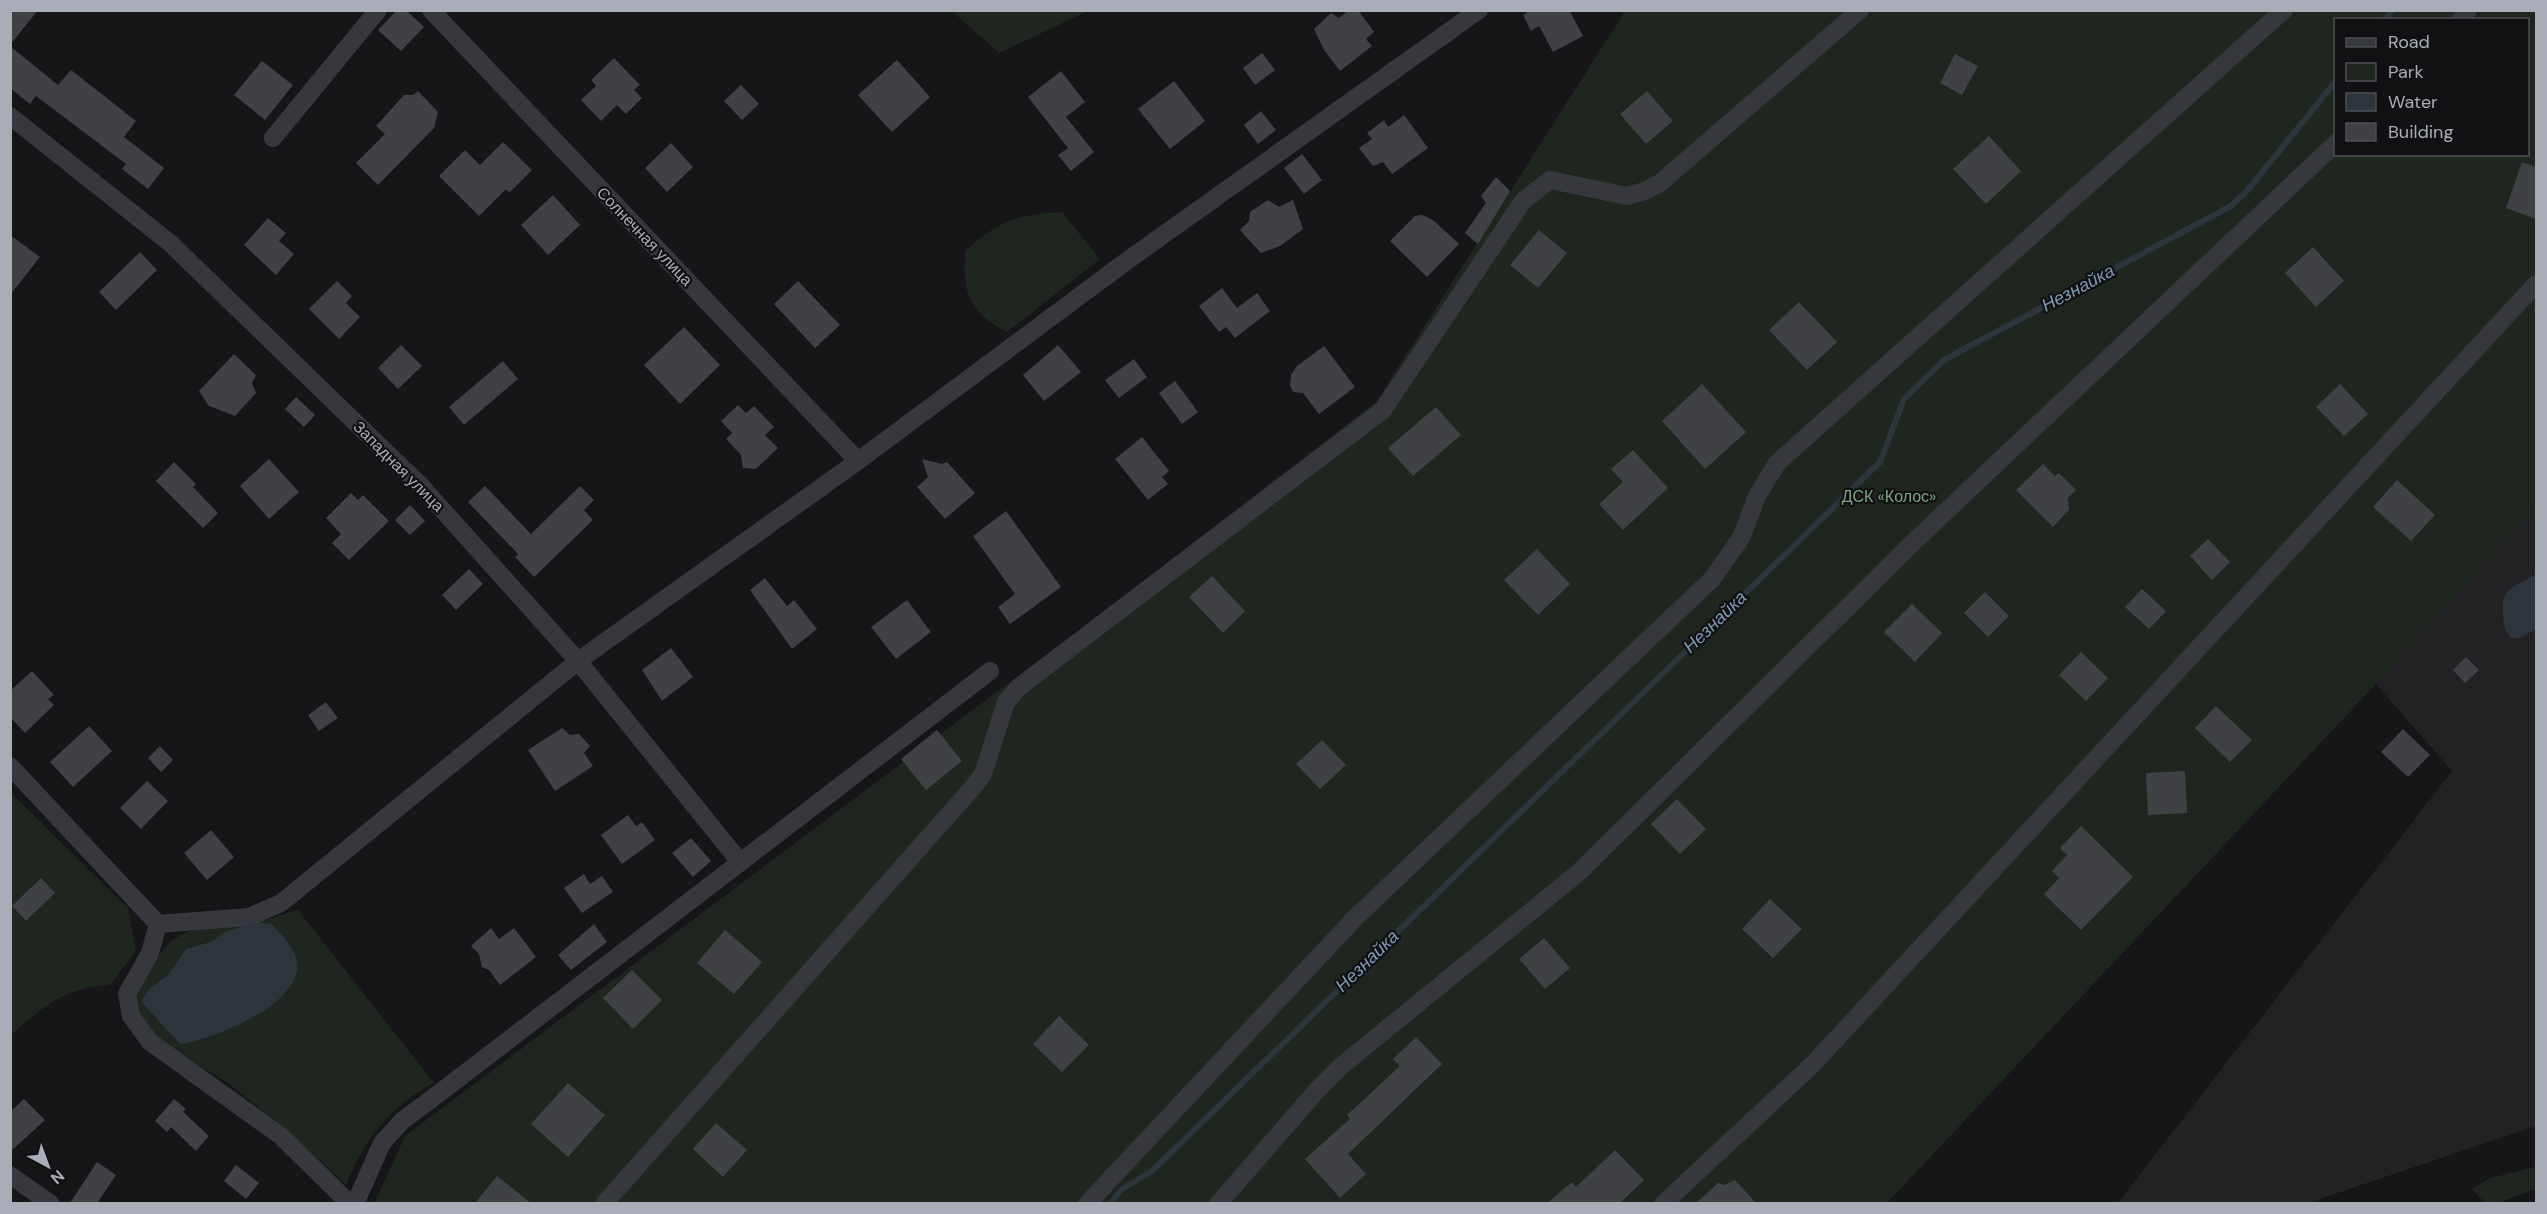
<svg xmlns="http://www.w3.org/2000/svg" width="2547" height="1214" viewBox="0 0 2547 1214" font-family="'DM Sans',sans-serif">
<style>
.built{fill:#222225}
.green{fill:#1e261f;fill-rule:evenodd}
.water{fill:#2c353c}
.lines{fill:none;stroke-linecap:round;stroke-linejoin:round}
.stream{stroke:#2c353c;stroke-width:6}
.building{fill:#404145}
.minor{stroke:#37383d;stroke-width:18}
.labels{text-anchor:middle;stroke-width:4.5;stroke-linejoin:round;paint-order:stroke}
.street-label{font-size:16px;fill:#a8adb8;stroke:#111113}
.park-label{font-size:16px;fill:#7fa381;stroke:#111113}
.water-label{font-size:18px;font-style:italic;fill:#7f9bb3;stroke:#111113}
</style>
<rect width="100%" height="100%" fill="#161618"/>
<!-- built -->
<path class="built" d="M 2536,507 L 2536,1126 L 2308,1203 L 2117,1204 L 2452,771 L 2376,684 Z"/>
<!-- green -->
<path class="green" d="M 952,11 L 1088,11 L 999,53 Z
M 1625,11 L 2536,11 L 2536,507 L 2376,684 L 1887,1203 L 374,1204 L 405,1136 L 1078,631 L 1376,402 ZM 2336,20 L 2528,20 L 2528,154 L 2336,154 Z
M 1062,212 L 1100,259 L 1007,332 C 970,313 961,292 966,250 C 1001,220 1016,215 1062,212 Z
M 11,793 L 128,908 L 136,951 L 110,985 C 64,988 44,1006 11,1035 Z
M 298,910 L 434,1083 C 392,1105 363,1140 346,1185 C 309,1150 270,1115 229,1084 C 206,1067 176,1057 156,1037 C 148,1029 134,1010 135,998 C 136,984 151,971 157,959 C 173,928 209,924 240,927 L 210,942 L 186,949 L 168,975 L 150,988 L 141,1002 L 180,1044 L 295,974 C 300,947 277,936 258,922 Z
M 2536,1167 L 2536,1189 L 2498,1203 L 2485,1203 L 2472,1189 L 2490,1178 Z"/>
<!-- water -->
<path class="water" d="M 2536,574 L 2536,629 L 2518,639 L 2510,637 C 2505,629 2503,624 2503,614 C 2501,587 2515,587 2536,574 Z
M 258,922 L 272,924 C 281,935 295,947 297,962 C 304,1004 211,1040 180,1044 L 141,1002 L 150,988 L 168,975 L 186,949 L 210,942 L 225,932 Z"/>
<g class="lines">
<!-- stream -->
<path class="stream" d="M 2385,20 L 2392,10
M 1110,1204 L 1122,1189 L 1152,1171 L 1880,462 L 1904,399 L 1944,360 L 2231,206 L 2246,192 L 2336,81"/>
</g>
<!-- building -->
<path class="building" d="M 10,10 L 38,10 L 10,45 Z
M 397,10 L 406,10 L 424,27 L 401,51 L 378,30 Z
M 1349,10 L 1358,10 L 1374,32 L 1366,39 L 1372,46 L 1340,71 L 1324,50 L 1314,29 L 1331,13 L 1339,18 Z
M 1531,10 L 1569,10 L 1583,36 L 1553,52 L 1539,26 L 1531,31 L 1523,15 Z
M 10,46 L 58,85 L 71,70 L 136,121 L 124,137 L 164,168 L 148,189 L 122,169 L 126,164 L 36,96 L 30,104 L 10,88 Z
M 1262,53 L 1275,70 L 1255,85 L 1243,68 Z
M 1955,54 L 1978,66 L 1962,95 L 1940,83 Z
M 614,58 L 640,85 L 634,90 L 642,98 L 626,114 L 617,105 L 601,121 L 581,100 L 596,86 L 591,80 Z
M 897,60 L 930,97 L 892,132 L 858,95 Z
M 262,61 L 293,85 L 265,120 L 234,95 Z
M 1061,71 L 1085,102 L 1066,117 L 1094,152 L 1071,171 L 1058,155 L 1068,148 L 1028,97 Z
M 1174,81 L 1205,121 L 1170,149 L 1138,109 Z
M 741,85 L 759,104 L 742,120 L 724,101 Z
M 418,91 L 438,112 L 434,128 L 378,185 L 356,163 L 385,134 L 376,126 L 404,95 L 413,95 Z
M 1647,91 L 1673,121 L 1646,144 L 1620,114 Z
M 1261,111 L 1276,130 L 1258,144 L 1244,125 Z
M 1404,115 L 1428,148 L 1392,174 L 1383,162 L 1373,166 L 1359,148 L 1372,139 L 1367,133 L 1384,120 L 1388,127 Z
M 1989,136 L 2021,171 L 1986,204 L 1953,169 Z
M 503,142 L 532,170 L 509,193 L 506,189 L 479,216 L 439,176 L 465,150 L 480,165 Z
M 671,143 L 693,167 L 667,192 L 645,168 Z
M 1302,154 L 1322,180 L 1304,194 L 1284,168 Z
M 2522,162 L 2536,167 L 2536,219 L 2506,208 Z
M 1496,177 L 1510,191 L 1478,244 L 1465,233 L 1486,203 L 1481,196 Z
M 553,195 L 580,225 L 548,255 L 521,225 Z
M 1268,200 L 1279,207 L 1293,200 L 1303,229 L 1280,246 L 1261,253 L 1240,230 L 1249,221 L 1250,212 Z
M 1422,215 L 1433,220 L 1459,244 L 1427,277 L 1390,241 L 1415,216 Z
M 268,218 L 286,233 L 279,241 L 294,254 L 276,275 L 244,245 Z
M 1539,230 L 1567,253 L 1538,288 L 1510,265 Z
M 10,235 L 40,257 L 10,295 Z
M 2313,247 L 2344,281 L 2316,307 L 2285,273 Z
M 140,252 L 157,270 L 116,310 L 99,292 Z
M 337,281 L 352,296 L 346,303 L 360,317 L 339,339 L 309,309 Z
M 798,281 L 840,325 L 815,348 L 774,304 Z
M 1222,288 L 1237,308 L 1257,293 L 1270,311 L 1235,338 L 1226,327 L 1219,332 L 1199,306 Z
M 1799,302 L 1837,342 L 1807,370 L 1769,330 Z
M 684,327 L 720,365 L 680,404 L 644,365 Z
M 401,345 L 422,366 L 398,389 L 378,368 Z
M 1058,345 L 1081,372 L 1044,401 L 1023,375 Z
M 1324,346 L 1355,387 L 1319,414 L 1303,393 L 1293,392 L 1290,385 L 1291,375 L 1297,366 Z
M 234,354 L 256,375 L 252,383 L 256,393 L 235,416 L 209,406 L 199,391 Z
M 1134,359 L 1147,377 L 1119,398 L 1105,380 Z
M 503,361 L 518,379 L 464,425 L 449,407 Z
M 1175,381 L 1198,412 L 1182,424 L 1159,393 Z
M 1702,384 L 1746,432 L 1705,469 L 1662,421 Z
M 2340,384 L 2368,414 L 2344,436 L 2316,407 Z
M 296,397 L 315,415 L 304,427 L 285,409 Z
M 738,405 L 746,413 L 754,406 L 774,427 L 765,435 L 778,448 L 756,469 L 743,468 L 741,455 L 726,439 L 732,433 L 721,421 Z
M 1436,407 L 1461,435 L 1413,476 L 1388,448 Z
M 1142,437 L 1169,471 L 1162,477 L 1168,484 L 1148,500 L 1115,459 Z
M 1633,450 L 1668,488 L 1623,530 L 1599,504 L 1623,482 L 1611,469 Z
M 269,459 L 299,492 L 269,519 L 240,486 Z
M 922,459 L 942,464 L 947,462 L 975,493 L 945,519 L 917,487 L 928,477 Z
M 174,462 L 196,484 L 193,487 L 218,513 L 203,528 L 156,481 Z
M 2043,464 L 2055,476 L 2059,473 L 2076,490 L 2068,498 L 2069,510 L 2053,527 L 2016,490 Z
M 2397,480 L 2435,515 L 2411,541 L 2373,507 Z
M 485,486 L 531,534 L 580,486 L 594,500 L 584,510 L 593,520 L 534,577 L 515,557 L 518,554 L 468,502 Z
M 351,493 L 358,500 L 363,495 L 389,521 L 349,560 L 332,543 L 341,534 L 326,518 Z
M 410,505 L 425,521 L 410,535 L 395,520 Z
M 1006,511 L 1061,587 L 1010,624 L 998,607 L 1015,594 L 973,536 Z
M 2208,539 L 2230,562 L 2212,580 L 2190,556 Z
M 1537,549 L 1570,584 L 1538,615 L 1504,580 Z
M 469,569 L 483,584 L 456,610 L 442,595 Z
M 1212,576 L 1245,611 L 1223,633 L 1189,597 Z
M 765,578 L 787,606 L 794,600 L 817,629 L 792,649 L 750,590 Z
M 2142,589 L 2166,611 L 2149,629 L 2125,607 Z
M 1985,592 L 2009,616 L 1988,637 L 1964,613 Z
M 907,600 L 931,632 L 896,659 L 871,627 Z
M 1912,604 L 1942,633 L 1915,662 L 1884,632 Z
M 671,648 L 693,677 L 662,701 L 642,670 Z
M 2081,652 L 2108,678 L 2086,701 L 2059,675 Z
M 2466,657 L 2479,670 L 2465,683 L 2453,670 Z
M 32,671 L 54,695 L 48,699 L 54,705 L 25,733 L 10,717 L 10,691 Z
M 326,702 L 338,718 L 319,731 L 308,715 Z
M 2216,706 L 2252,740 L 2230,762 L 2195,728 Z
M 89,726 L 112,751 L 73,787 L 50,762 Z
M 562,728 L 570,735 L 579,734 L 590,746 L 584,753 L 593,766 L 555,791 L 528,750 Z
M 2403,729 L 2430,755 L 2408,777 L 2381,752 Z
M 937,730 L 962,761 L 926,790 L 901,759 Z
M 1322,740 L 1346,765 L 1320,789 L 1296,764 Z
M 160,746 L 173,760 L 161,772 L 148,758 Z
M 2185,771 L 2187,813 L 2148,815 L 2146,773 Z
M 147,781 L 168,801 L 141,829 L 120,808 Z
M 1677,799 L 1706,829 L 1680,854 L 1651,824 Z
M 628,815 L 636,826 L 642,822 L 655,840 L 622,864 L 601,835 Z
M 2081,826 L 2133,877 L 2081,930 L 2044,894 L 2059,878 L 2052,871 L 2067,855 L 2060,848 Z
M 211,830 L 234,857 L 207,880 L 184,853 Z
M 691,838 L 711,861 L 693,877 L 672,853 Z
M 584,874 L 590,884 L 602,876 L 613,892 L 582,913 L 564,888 Z
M 41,878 L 55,893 L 26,921 L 12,906 Z
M 1770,899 L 1802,929 L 1773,958 L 1742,929 Z
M 594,924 L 607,942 L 571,970 L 558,955 Z
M 491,928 L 499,939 L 514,928 L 536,957 L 500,985 L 489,970 L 482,967 L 479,954 L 471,946 Z
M 725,930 L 762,962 L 734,994 L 697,963 Z
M 1544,938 L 1570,968 L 1545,989 L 1519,959 Z
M 632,970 L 662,1000 L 633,1029 L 603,998 Z
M 1059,1016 L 1089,1045 L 1062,1072 L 1033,1044 Z
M 1416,1037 L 1442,1064 L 1348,1154 L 1366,1174 L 1340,1198 L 1305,1159 L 1350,1119 L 1347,1115 L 1400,1066 L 1393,1059 Z
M 568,1083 L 605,1115 L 568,1157 L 531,1124 Z
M 24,1099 L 45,1120 L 10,1152 L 10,1112 Z
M 174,1099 L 186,1109 L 183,1112 L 209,1136 L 196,1151 L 171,1127 L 167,1132 L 155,1121 Z
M 716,1123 L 747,1150 L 723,1177 L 693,1149 Z
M 1615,1150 L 1644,1180 L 1620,1203 L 1547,1203 L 1572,1182 L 1576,1187 Z
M 97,1162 L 116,1175 L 97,1203 L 70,1203 Z
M 236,1165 L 259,1183 L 246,1199 L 224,1181 Z
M 497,1176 L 531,1203 L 475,1203 Z
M 1735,1180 L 1756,1203 L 1696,1203 L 1718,1183 L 1724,1185 Z"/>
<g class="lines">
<!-- minor -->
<path class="minor" d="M 431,10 L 858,461
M 2460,20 L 2468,10
M 10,116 L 170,243 L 421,486 L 578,661 L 740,862
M 273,138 L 378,10
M 10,766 L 158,924 L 150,953 L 127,994 L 131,1016 L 150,1042 L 281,1136 L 350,1204
M 158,924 L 249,917 L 281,903 L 578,661 L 858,461 L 1128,260 L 1479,10
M 10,1175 L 51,1204
M 355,1204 L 382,1143 L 402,1121 L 442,1091 L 990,671
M 604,1204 L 974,786 L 983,774 L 1006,702 L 1019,687 L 1383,410 L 1523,201 L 1550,180 L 1627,196 L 1645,191 L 1660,183 L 1860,10
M 1087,1204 L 1355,918 L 1712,579 L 1741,538 L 1757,496 L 1777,463 L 2284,10
M 1218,1204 L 1319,1088 L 1340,1067 L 1578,873 L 1923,533 L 2336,143
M 1663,1204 L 1812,1065 L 2536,284"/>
</g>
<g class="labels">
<!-- street labels -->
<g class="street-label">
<text transform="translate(645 236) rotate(46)" y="6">Солнечная улица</text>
<text transform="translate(399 466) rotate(45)" y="6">Западная улица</text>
</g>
<!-- park labels -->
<g class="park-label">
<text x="1889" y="502">ДСК «Колос»</text>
</g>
<!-- water labels -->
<g class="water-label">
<text transform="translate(2078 288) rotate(-28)" y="6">Незнайка</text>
<text transform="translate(1715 622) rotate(-44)" y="6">Незнайка</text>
<text transform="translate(1367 961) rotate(-44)" y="6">Незнайка</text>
</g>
</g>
<!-- border -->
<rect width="2547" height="1214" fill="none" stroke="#a8adb8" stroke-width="24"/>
<!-- legend -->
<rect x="2334" y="18" width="195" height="138" fill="#111113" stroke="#4d4f55" stroke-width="1.5"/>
<rect x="2346" y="38" width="30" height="9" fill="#37383d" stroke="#4d4f55" stroke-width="1.5"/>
<text x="2388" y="48" font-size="18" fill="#a8adb8">Road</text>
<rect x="2346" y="63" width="30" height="18" fill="#1e261f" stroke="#4d4f55" stroke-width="1.5"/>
<text x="2388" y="78" font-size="18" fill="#a8adb8">Park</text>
<rect x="2346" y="93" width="30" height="18" fill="#2c353c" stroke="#4d4f55" stroke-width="1.5"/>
<text x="2388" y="108" font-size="18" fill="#a8adb8">Water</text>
<rect x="2346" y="123" width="30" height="18" fill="#404145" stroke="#4d4f55" stroke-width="1.5"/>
<text x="2388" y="138" font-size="18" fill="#a8adb8">Building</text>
<!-- north arrow -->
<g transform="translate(48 1166) rotate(139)" stroke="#111113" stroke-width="4.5" paint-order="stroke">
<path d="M0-4.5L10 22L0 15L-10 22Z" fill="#a8adb8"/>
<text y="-9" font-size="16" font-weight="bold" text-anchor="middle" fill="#a8adb8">N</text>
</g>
</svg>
